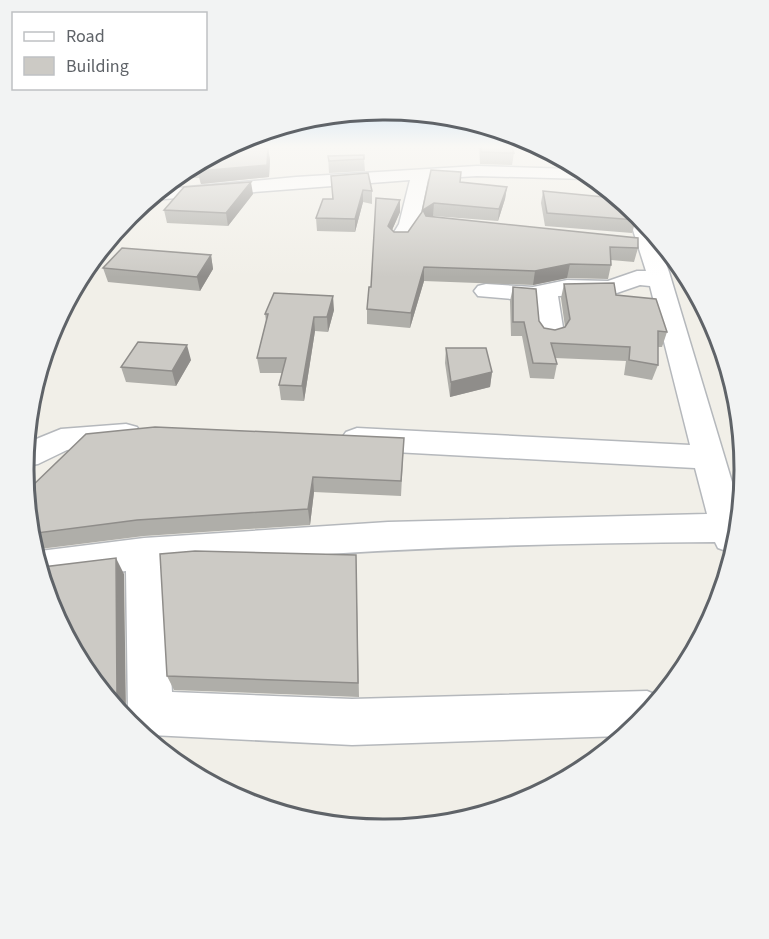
<svg xmlns="http://www.w3.org/2000/svg" width="769" height="939" viewBox="0 0 769 939" font-family="'Source Sans 3',sans-serif">
<style>
.lines{fill:none;stroke-linecap:round;stroke-linejoin:round}
.minor-casing{stroke:#b5b8bc;stroke-width:3}
.minor{fill:#fff;fill-rule:evenodd}
.wall{fill:#afaea9}
.shaded-wall{fill:#8f8d8a}
.building{fill:#cccac5;stroke:#8f8d8a;stroke-width:1.5}
.rim{fill:none;stroke:#5f6368;stroke-width:3}
</style>
<rect width="100%" height="100%" fill="#f1efe8"/>
<g class="lines">
<!-- minor casing -->
<g class="minor-casing">
<path id="minor" d="M 477,166 L 572,169 L 586,179 L 477,176 L 428,179 L 419,224 L 408,243 L 394,243 L 390,239 L 399,224 L 410,180 L 151,200 L 167,189 L 296,177 Z
M 632,210 C 652,223 661,250 669,272 L 738,502 L 729,552 L 718,548 L 715,542 C 531,543 347,549 164,567 L 172,692 L 352,699 L 647,691 L 659,696 L 639,725 L 622,736 L 352,745 L 151,735 L 134,728 L 128,713 L 126,571 L 46,581 L 40,551 L 144,538 L 388,522 L 707,514 L 695,468 L 357,450 L 346,446 L 341,439 L 346,432 L 357,428 L 690,445 L 650,286 L 640,285 L 611,295 L 558,296 L 564,334 L 560,340 L 551,342 L 542,340 L 538,334 L 535,301 L 478,296 L 474,291 L 478,286 L 486,284 L 533,287 L 567,280 L 608,281 L 637,271 L 646,271 L 628,214 Z
M 126,424 L 137,427 L 142,434 L 137,441 L 67,450 L 38,464 L 25,466 L 29,442 L 61,429 Z"/>
</g>
<!-- minor -->
<use href="#minor" class="minor"/>
</g>
<!-- wall -->
<path class="wall" d="M 233,146 L 257,146 L 255,149 L 268,148 L 270,160 L 269,177 L 201,184 L 199,178 L 184,178 Z
M 479,146 L 511,146 L 514,153 L 512,165 L 480,164 Z
M 328,156 L 364,159 L 365,171 L 329,173 Z
M 331,176 L 372,191 L 372,204 L 363,202 L 355,232 L 317,231 L 316,218 L 333,199 Z
M 460,182 L 507,187 L 505,199 L 498,221 L 433,216 L 432,217 L 638,248 L 634,262 L 611,260 L 611,265 L 608,279 L 567,278 L 533,285 L 424,281 L 410,328 L 367,324 L 367,309 L 371,287 L 376,198 L 400,212 L 392,230 L 394,232 L 408,232 L 422,212 Z
M 543,191 L 615,201 L 636,220 L 632,233 L 545,226 L 541,203 Z
M 253,194 L 228,226 L 167,223 L 164,210 Z
M 211,255 L 213,269 L 200,291 L 108,282 L 103,268 Z
M 564,284 L 616,295 L 667,332 L 662,347 L 658,347 L 658,365 L 652,380 L 624,375 L 626,361 L 555,358 L 557,364 L 554,379 L 530,378 L 522,336 L 511,336 L 510,301 L 513,287 L 544,328 L 555,330 L 565,327 L 561,298 Z
M 334,310 L 328,332 L 315,331 L 304,401 L 281,400 L 279,385 L 282,373 L 260,373 L 257,358 L 266,321 L 265,314 Z
M 446,348 L 492,372 L 490,387 L 450,397 L 445,363 Z
M 191,360 L 176,386 L 126,382 L 121,367 Z
M 404,438 L 401,496 L 314,492 L 310,525 L 144,536 L 40,549 L 28,490 Z
M 356,555 L 359,697 L 174,690 L 167,676 Z"/>
<!-- shaded-wall -->
<path class="shaded-wall" d="M 249,146 L 257,146 L 249,161 L 247,149 Z
M 268,148 L 270,160 L 269,177 L 201,184 L 198,171 Z
M 251,182 L 253,194 L 228,226 L 226,213 Z
M 507,187 L 505,199 L 498,221 L 499,209 Z
M 363,190 L 363,202 L 355,232 L 355,219 Z
M 400,200 L 400,212 L 388,239 L 388,226 Z
M 434,203 L 433,216 L 422,223 L 423,210 Z
M 211,255 L 213,269 L 200,291 L 197,277 Z
M 570,264 L 567,278 L 533,285 L 535,271 Z
M 424,267 L 424,281 L 410,328 L 411,313 Z
M 333,296 L 334,310 L 328,332 L 327,317 Z
M 314,317 L 315,331 L 304,401 L 302,386 Z
M 187,345 L 191,360 L 176,386 L 172,371 Z
M 492,372 L 490,387 L 450,397 L 451,382 Z
M 313,477 L 314,492 L 310,525 L 308,509 Z
M 116,558 L 124,574 L 126,713 L 130,725 L 123,714 L 117,700 Z
M 143,724 L 151,737 L 151,739 L 146,735 L 143,731 Z"/>
<!-- building -->
<path class="building" d="M 233,146 L 249,146 L 247,149 L 268,148 L 267,165 L 198,171 L 203,165 Z
M 481,146 L 511,146 L 514,153 L 481,152 Z
M 364,155 L 364,159 L 329,161 L 328,156 Z
M 431,170 L 461,172 L 460,182 L 507,187 L 499,209 L 434,203 L 423,210 L 426,216 L 638,238 L 638,248 L 610,247 L 611,265 L 570,264 L 535,271 L 424,267 L 411,313 L 367,309 L 369,287 L 371,287 L 376,198 L 400,200 L 388,226 L 394,232 L 408,232 L 422,212 Z
M 368,173 L 372,191 L 363,190 L 355,219 L 316,218 L 323,199 L 333,199 L 331,176 Z
M 251,182 L 226,213 L 164,210 L 184,187 Z
M 543,191 L 614,198 L 615,201 L 618,201 L 632,210 L 636,220 L 547,213 Z
M 122,248 L 211,255 L 197,277 L 103,268 Z
M 614,283 L 616,295 L 656,299 L 667,332 L 658,331 L 658,365 L 629,360 L 630,347 L 551,343 L 557,364 L 533,363 L 524,322 L 513,322 L 513,287 L 536,289 L 539,321 L 544,328 L 555,330 L 565,327 L 570,319 L 564,284 Z
M 274,293 L 333,296 L 327,317 L 314,317 L 302,386 L 279,385 L 286,358 L 257,358 L 268,314 L 265,314 Z
M 138,342 L 187,345 L 172,371 L 121,367 Z
M 446,348 L 486,348 L 492,372 L 451,382 Z
M 155,427 L 404,438 L 401,481 L 313,477 L 308,509 L 137,520 L 37,533 L 28,490 L 86,434 Z
M 195,551 L 356,555 L 358,683 L 167,676 L 160,554 Z
M 116,558 L 117,700 L 123,714 L 51,607 L 43,567 Z
M 124,716 L 143,724 L 143,731 L 140,731 L 129,724 Z"/>
<!-- sky -->
<linearGradient id="sky" x2="0" y2="1"><stop stop-color="#8fc3f1"/><stop offset="0.53" stop-color="#f9f8f5"/><stop offset="1" stop-color="#f9f8f5" stop-opacity="0"/></linearGradient>
<rect width="769" height="277" fill="url(#sky)"/>
<!-- crop -->
<path d="M0 0H769V939H0ZM383 120H385A349 349 0 0 1 734 469V470A349 349 0 0 1 385 819H383A349 349 0 0 1 34 470V469A349 349 0 0 1 383 120Z" fill="#f2f3f3" fill-rule="evenodd"/>
<path class="rim" d="M383 120H385A349 349 0 0 1 734 469V470A349 349 0 0 1 385 819H383A349 349 0 0 1 34 470V469A349 349 0 0 1 383 120Z"/>
<!-- legend -->
<rect x="12" y="12" width="195" height="78" fill="#ffffff" stroke="#bfc1c3" stroke-width="1.5"/>
<rect x="24" y="32" width="30" height="9" fill="#ffffff" stroke="#bfc1c3" stroke-width="1.5"/>
<text x="66" y="42" font-size="18" fill="#5f6368">Road</text>
<rect x="24" y="57" width="30" height="18" fill="#cccac5" stroke="#bfc1c3" stroke-width="1.5"/>
<text x="66" y="72" font-size="18" fill="#5f6368">Building</text>
</svg>
